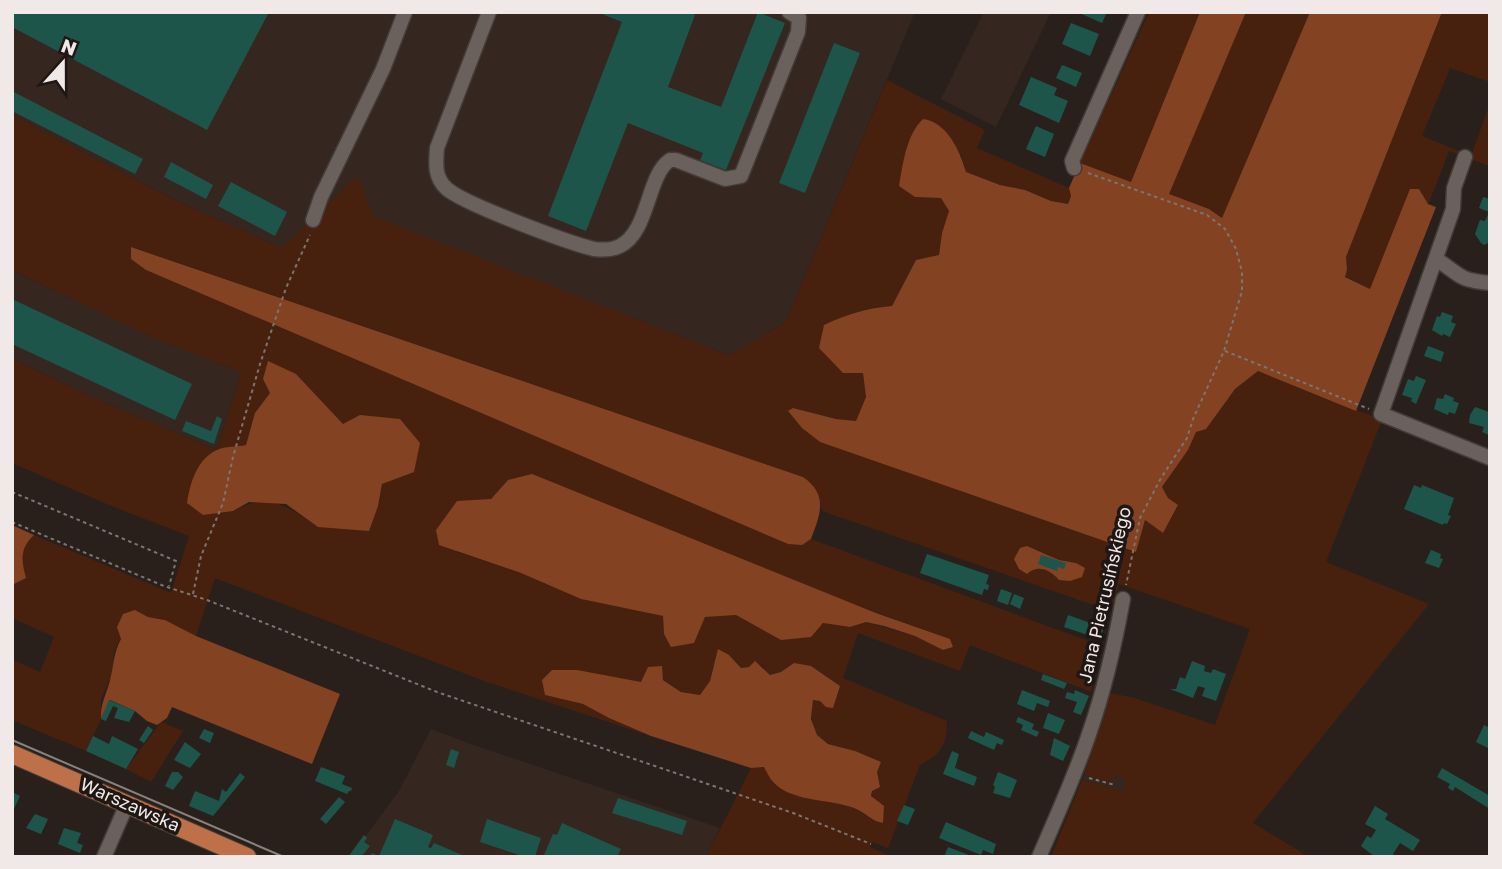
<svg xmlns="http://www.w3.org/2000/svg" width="1502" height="869" viewBox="0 0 1502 869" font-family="'Golos Text',sans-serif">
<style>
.built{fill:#35261f}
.green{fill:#47210e;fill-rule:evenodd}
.forest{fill:#834222}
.building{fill:#1e554b}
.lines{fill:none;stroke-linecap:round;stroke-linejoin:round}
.minor-casing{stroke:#423b38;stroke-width:17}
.major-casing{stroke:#423b38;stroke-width:20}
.path{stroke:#7d7572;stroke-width:2;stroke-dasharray:3.5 3.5;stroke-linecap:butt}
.minor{stroke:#6b615c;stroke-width:14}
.major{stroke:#be7149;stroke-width:18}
.tram{stroke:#89817e;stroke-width:2}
.labels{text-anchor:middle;stroke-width:7;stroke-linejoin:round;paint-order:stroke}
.street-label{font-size:18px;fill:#f0e9e7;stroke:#1f1713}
</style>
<rect width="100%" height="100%" fill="#29201c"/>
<!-- built -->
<path class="built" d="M 12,12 L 915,12 L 787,319 L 783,324 L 729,355 L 372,216 L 282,248 L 179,202 L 12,115 Z
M 984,12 L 1051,12 L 996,127 L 941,99 Z
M 12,270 L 152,337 L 241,372 L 217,450 L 103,402 L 12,359 Z
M 431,729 L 468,743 L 720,828 L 706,857 L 350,857 L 399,791 Z
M 1112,774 L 1127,779 L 1123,792 L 1082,780 L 1084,775 L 1109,782 Z"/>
<!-- green -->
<path class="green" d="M 1149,12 L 1200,12 L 1131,182 L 1080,163 Z
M 1246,12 L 1310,12 L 1222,218 L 1209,209 L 1168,195 Z
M 1442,12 L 1490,12 L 1490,82 L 1450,68 L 1422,136 L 1459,151 L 1458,154 L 1449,151 L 1428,205 L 1419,189 L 1410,190 L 1370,289 L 1345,276 L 1347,270 L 1346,257 Z
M 887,80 L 985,130 L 977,148 L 1069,188 L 1071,196 L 1068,204 L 1051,201 L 1025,190 L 1000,185 L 966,172 L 961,154 L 915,197 L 941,198 L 949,211 L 942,233 L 939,256 L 916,260 L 892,306 C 867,308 847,314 824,325 L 863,373 L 866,397 L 856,421 L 836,419 L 794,408 L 788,411 L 802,428 L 820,442 L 1136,552 L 1145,520 L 1163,532 L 1178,506 L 1168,498 L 1162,487 L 1188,450 L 1196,432 L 1235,389 L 1258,371 L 1382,420 L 1326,562 L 1429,604 L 1253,823 L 1309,857 L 1051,857 L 1082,780 L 1123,791 L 1126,779 L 1112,775 L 1110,782 L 1084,775 L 1109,693 L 1135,698 L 1215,725 L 1250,629 L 1119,584 L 1111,611 L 822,511 C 820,497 814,485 803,477 L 132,247 L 131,259 L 146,270 L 788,544 L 802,544 L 811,539 L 1102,646 L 1091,692 L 970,645 L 960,671 L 858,633 L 843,678 L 947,721 C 947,745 941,754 920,765 L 888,848 L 872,842 L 870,847 L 886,854 L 885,857 L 706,857 L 751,768 L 764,767 L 774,785 L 793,795 L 822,799 L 857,809 L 874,821 L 872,791 L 855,751 C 821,743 808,740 813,700 L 820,701 L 826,707 L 840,686 L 811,666 L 794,664 L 781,672 L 770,675 L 761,665 L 741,668 L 729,655 L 713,666 L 710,681 L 700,695 L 681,692 L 663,679 L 662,667 L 641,682 L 615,678 L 545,695 L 583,704 L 609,718 L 651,736 L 487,682 L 215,578 L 196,636 L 165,620 L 148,617 L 135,610 L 114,651 L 112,675 L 101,699 L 101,719 L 86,751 L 12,720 L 13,660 L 40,672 L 54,637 L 12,618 L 12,585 L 25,578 C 21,560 20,548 34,535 L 171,593 L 189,536 L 109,505 L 12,463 L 12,359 L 103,402 L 217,450 L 241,372 L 152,337 L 12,270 L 12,115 L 179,202 L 282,248 L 358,175 L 373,216 L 729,355 L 783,324 L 787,319 ZM 296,374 L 343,424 L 413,471 L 382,484 L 378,506 L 318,527 C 288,506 269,492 233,511 L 217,450 L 246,445 C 257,404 261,399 296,374 ZM 508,480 L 950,639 L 953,647 L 943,650 L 915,636 L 866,622 L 850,627 L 823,623 L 782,640 L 736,615 L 705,617 L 694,643 L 664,634 L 663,616 L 581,599 L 521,573 L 457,552 L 491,499 ZM 1038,550 L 1059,560 L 1076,563 L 1059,580 C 1052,572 1044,567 1032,569 L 1015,559 L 1019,553 Z
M 1490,103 L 1490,166 L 1470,159 Z
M 161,722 L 183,731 L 151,782 L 126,769 Z"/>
<!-- forest -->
<path class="forest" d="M 1200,12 L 1246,12 L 1169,194 L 1209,209 L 1222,218 L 1310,12 L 1442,12 L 1346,257 L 1347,270 L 1345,277 L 1370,289 L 1410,189 L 1419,189 L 1428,204 L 1436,207 L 1356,411 L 1258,371 L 1235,389 L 1206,429 L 1196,432 L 1188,450 L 1162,487 L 1168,498 L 1178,505 L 1163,533 L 1145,520 L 1136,552 L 820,442 L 802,428 L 788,411 L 793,408 L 836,419 L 856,421 L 866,397 L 863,373 L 843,373 L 819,348 L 824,325 C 847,314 867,308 892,306 L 916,260 L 939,255 L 942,233 L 949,211 L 941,198 L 915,197 L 899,186 C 903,164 906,135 923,119 C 947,122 960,151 966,172 L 1000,185 L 1025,190 L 1051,201 L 1068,204 L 1071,196 L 1069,188 L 1080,163 L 1131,182 Z
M 131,247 L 803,477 C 829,495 820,515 811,539 L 802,545 L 788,544 L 146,270 L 131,259 Z
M 268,361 L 296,374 L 343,424 L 360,415 L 400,419 L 420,443 L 414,472 L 382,484 L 378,506 L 369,531 L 318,527 L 286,504 L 249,502 L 233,511 L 203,515 L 187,503 C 190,483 197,459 217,450 C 225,446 237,447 246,445 L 255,413 L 270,393 L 263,379 Z
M 532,474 L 876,613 L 950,639 L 953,647 L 943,650 L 915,636 L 884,626 L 866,622 L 850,627 L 823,623 L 811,637 L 781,640 L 736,615 L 705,617 L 694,643 L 671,647 L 664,634 L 663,616 L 581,599 L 521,573 L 439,545 L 436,530 L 457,501 L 491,499 L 508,480 Z
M 12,525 L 34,535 C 20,548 21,560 26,578 L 12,585 Z
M 1027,546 L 1059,560 L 1076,563 L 1085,568 L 1082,577 L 1070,581 L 1059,580 C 1050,570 1038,564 1027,574 L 1019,569 L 1014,559 L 1020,548 Z
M 135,610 L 148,617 L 165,620 L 196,636 L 340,694 L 312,764 L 172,707 L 167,718 L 157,725 L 147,721 L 135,711 L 110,700 L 101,719 C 100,702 108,692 111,676 C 114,662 114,652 121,639 L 117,627 L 123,614 Z
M 718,649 L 729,655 L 741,668 L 749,667 L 755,661 L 770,675 L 781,672 L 794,663 L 811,666 L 840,686 L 833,708 L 826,707 L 820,701 L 813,700 L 811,719 L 817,735 L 828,744 L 855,751 L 881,762 L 877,772 L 880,787 L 872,791 L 871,796 L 884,806 L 883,823 C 871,821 865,812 854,808 C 830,799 796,802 776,785 C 771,781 767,773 764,767 L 751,768 L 651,736 L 609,718 L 583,704 L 545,695 L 542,680 L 552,670 L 577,670 L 641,682 L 648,667 L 662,666 L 663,680 L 681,692 L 700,695 L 710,681 Z"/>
<!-- building -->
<path class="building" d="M 12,12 L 269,12 L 207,130 L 12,27 Z
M 597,12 L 688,12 L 695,15 L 668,87 L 721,107 L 758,12 L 785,23 L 726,170 L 700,160 L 703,153 L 628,123 L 586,231 L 548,216 L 622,22 Z
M 1077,12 L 1107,12 L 1102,23 Z
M 1071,23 L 1099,34 L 1090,56 L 1062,44 Z
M 834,43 L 860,53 L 805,193 L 779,183 Z
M 1062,65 L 1082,73 L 1076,87 L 1056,78 Z
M 1031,77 L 1057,88 L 1054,95 L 1068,101 L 1059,123 L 1019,105 Z
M 12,91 L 143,159 L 135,174 L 12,111 Z
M 1036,126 L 1054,134 L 1045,157 L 1026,149 Z
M 171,162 L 213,185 L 206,199 L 164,177 Z
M 231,182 L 287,212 L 275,236 L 218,206 Z
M 1483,197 L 1490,199 L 1490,242 L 1484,245 L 1481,243 L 1475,234 L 1480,220 L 1485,221 L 1489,212 L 1479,208 Z
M 12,299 L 192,384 L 175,420 L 12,344 Z
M 1442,312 L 1453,316 L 1451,322 L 1456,324 L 1450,337 L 1443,334 L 1442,336 L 1432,330 L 1437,316 L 1440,317 Z
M 1428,346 L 1444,352 L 1441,362 L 1424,356 Z
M 1416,376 L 1426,380 L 1416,404 L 1411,401 L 1412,398 L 1402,395 L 1408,379 L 1414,381 Z
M 1445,394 L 1454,398 L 1453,401 L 1459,403 L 1455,414 L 1449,412 L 1448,415 L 1434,409 L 1437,398 L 1443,399 Z
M 1475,407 L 1489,412 L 1489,435 L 1482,432 L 1484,427 L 1469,423 L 1470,415 Z
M 217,416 L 222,419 L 214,444 L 182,431 L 186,421 L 211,431 Z
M 1414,485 L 1421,488 L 1422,485 L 1454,498 L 1448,515 L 1451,516 L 1447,524 L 1444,523 L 1443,525 L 1404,509 Z
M 1431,550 L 1441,554 L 1440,558 L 1443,559 L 1439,568 L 1425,563 Z
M 927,554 L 989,575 L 986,584 L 989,585 L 988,590 L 984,589 L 982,595 L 920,573 Z
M 1041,555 L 1066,563 L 1064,569 L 1058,567 L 1057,571 L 1038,564 Z
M 1001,589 L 1012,593 L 1008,605 L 997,601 Z
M 1014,594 L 1024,598 L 1020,609 L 1010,604 Z
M 1068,615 L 1104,628 L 1100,639 L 1064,627 Z
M 1192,661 L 1205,666 L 1204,671 L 1211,673 L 1213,669 L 1226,674 L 1216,701 L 1202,696 L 1205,688 L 1198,686 L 1193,698 L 1170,689 L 1176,689 L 1180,677 L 1185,679 Z
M 1043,674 L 1067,683 L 1064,689 L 1041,680 Z
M 1022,690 L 1050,701 L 1048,707 L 1037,703 L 1034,711 L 1017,704 Z
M 1075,690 L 1089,696 L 1081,715 L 1073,712 L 1077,702 L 1065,698 L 1067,692 L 1074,694 Z
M 109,700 L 135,711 L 129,722 L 114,718 L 118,708 L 113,706 L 106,721 L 101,719 Z
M 1048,713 L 1065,720 L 1059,734 L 1043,728 Z
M 1018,717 L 1034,724 L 1032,729 L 1039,732 L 1037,737 L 1021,730 L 1023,725 L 1016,722 Z
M 1484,725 L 1490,728 L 1490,749 L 1476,742 Z
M 148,726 L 153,730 L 144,743 L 139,740 Z
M 204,729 L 214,733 L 210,743 L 199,738 Z
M 971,731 L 984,737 L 986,732 L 1004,740 L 1002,745 L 997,743 L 994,750 L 968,738 Z
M 93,736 L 109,744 L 112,736 L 138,749 L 126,769 L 86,751 Z
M 1054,738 L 1070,746 L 1063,761 L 1050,755 Z
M 185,742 L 201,754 L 190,768 L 174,760 Z
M 451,749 L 459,752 L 454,768 L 446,765 Z
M 952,751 L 959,754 L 955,768 L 977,777 L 974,786 L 943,774 Z
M 321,767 L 345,776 L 342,784 L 352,788 L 351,791 L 349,791 L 347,794 L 315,781 Z
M 1442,768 L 1490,796 L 1490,809 L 1455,787 L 1453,791 L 1448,788 L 1450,784 L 1437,777 Z
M 172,772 L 178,772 L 183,777 L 173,790 L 165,786 Z
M 998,772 L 1017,780 L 1010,798 L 993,793 L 995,787 L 993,785 Z
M 240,773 L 245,777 L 213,816 L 189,806 L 195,791 L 219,801 L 222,789 L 226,792 Z
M 12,792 L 20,796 L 12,813 Z
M 339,797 L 345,802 L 326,824 L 320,819 Z
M 618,798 L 687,821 L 682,835 L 612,813 Z
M 904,805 L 915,809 L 908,825 L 897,821 Z
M 1375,806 L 1388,814 L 1385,819 L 1420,840 L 1413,851 L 1400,843 L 1393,854 L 1397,857 L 1375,857 L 1361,846 L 1367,836 L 1371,838 L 1376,830 L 1365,824 Z
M 35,814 L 48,819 L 41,834 L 26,828 Z
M 395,819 L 433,835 L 428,847 L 431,848 L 434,843 L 467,857 L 370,857 L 372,853 L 379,856 Z
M 487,819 L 541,838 L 535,857 L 525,857 L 480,842 Z
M 946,822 L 996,844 L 993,854 L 983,850 L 981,855 L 939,838 Z
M 562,823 L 621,849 L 617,857 L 543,857 L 553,834 L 557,835 Z
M 64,828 L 81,833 L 77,843 L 83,845 L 80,853 L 58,844 Z
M 364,835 L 367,838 L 364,842 L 370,846 L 361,857 L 348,857 Z
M 948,847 L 974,857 L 944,857 Z"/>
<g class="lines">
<!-- minor casing -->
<g class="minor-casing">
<path id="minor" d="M 489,12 L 437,148 C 436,162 434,177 446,188 C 461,203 569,243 594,249 C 602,250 612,250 620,246 C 649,232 647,175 670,160 L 676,160 L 725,179 L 741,176 L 798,32 L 799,18 L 789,12
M 1465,157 L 1454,188 L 1453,209 L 1381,414 L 1490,458
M 1074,168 L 1072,161 L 1138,12
M 313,220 L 321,197 L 383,69 L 405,12
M 1436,259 C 1461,275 1457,280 1490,283
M 104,857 L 127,804
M 1039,857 C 1057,815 1076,774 1090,731 C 1105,688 1115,643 1123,599"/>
</g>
<!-- major casing -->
<g class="major-casing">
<path id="major" d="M 12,754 L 247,857"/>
</g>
<!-- path -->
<path class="path" d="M 1088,173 L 1207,215 L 1225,229 L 1236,249 L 1242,272 L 1242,291 L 1224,351 L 1193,419 L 1187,438 L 1161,478 L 1140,518 L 1126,585
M 1225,351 L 1369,409
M 12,492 L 176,561 L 169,586
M 12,522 L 164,586 L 207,600 L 437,692 L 793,813 L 871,844
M 193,594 L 201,556 L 223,503 L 233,457 L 260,364 L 286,288 L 310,235
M 1089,778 L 1115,785"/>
<!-- minor -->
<use href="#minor" class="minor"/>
<!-- major -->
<use href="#major" class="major"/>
<!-- tram -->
<path class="tram" d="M 12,740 L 284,857"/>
</g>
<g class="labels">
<!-- street labels -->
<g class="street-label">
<text transform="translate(1105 595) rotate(-77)" y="6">Jana Pietrusińskiego</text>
<text transform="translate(130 805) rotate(24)" y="6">Warszawska</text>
</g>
</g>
<!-- border -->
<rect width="1502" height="869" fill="none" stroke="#f0e9e7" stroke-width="28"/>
<!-- north arrow -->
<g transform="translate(63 63) rotate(21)" stroke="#1f1713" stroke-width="5" paint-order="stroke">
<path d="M0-5L12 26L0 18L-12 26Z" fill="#f0e9e7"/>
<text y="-10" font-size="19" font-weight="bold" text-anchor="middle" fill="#f0e9e7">N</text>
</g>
</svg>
